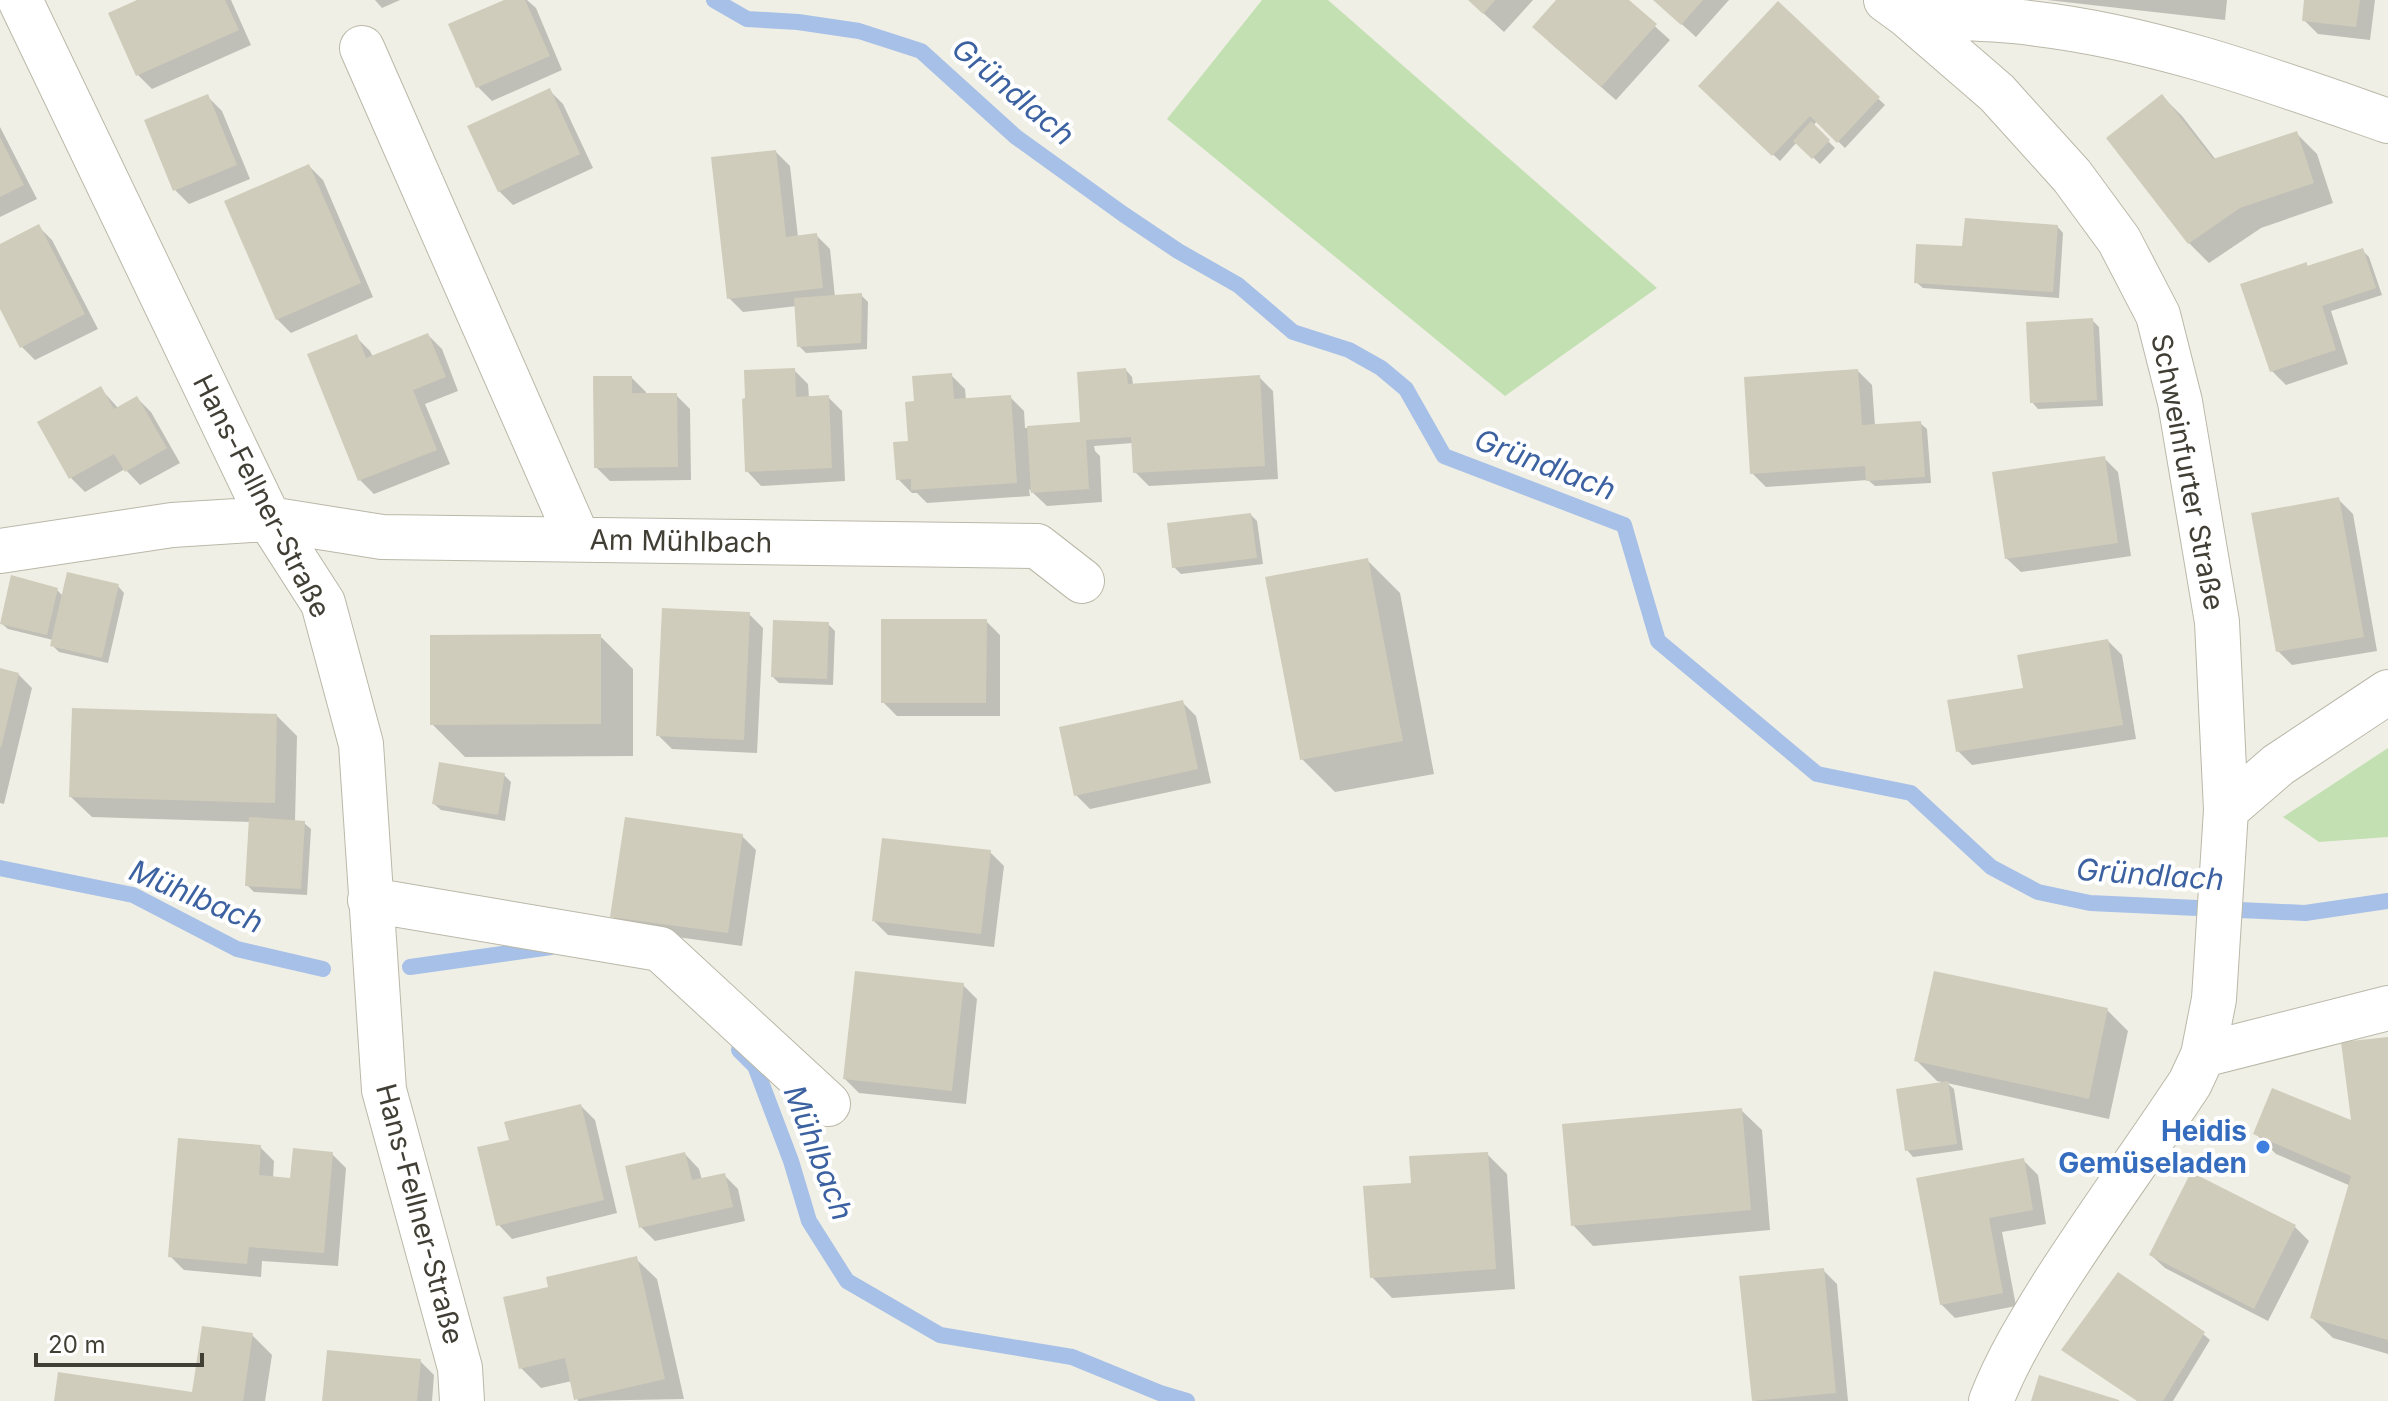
<svg xmlns="http://www.w3.org/2000/svg" width="2388" height="1401" viewBox="0 0 2388 1401" font-family="Inter,sans-serif">
<style>
.green{fill:#c2e0b2}
.shadow{fill:#0003}
.lines{fill:none;stroke-linecap:round;stroke-linejoin:round}
.stream{stroke:#a7c0e7;stroke-width:16}
.building{fill:#d0ccbb}
.minor-casing{stroke:#bab8a8;stroke-width:46}
.minor{stroke:#fff;stroke-width:44}
.shop-dot{fill:#3f7fe0;stroke:#fff;stroke-width:3}
.labels{text-anchor:middle;stroke-width:8;stroke-linejoin:round;paint-order:stroke}
.street-label{font-size:28px;fill:#413f35;stroke:#fff}
.shop-label{font-size:28px;font-weight:bold;fill:#366cbe;stroke:#fff;text-anchor:end}
.water-label{font-size:30px;font-style:italic;fill:#3c61a0;stroke:#fff}
</style>
<rect width="100%" height="100%" fill="#f0efe5"/>
<!-- green -->
<path class="green" d="M 1262,0 L 1328,0 L 1657,288 L 1505,396 L 1167,119 Z
M 2388,748 L 2388,837 L 2319,842 L 2283,817 Z"/>
<!-- shadow -->
<path class="shadow" d="M 142,0 L 231,0 L 251,45 L 152,89 L 138,75 L 111,14 Z
M 375,0 L 400,0 L 382,8 Z
M 509,0 L 527,0 L 536,8 L 562,70 L 492,101 L 478,87 Z
M 1469,0 L 1533,0 L 1504,32 Z
M 1558,0 L 1626,0 L 1670,40 L 1616,100 L 1548,41 Z
M 1655,0 L 1729,0 L 1696,37 Z
M 2047,0 L 2227,0 L 2225,20 Z
M 2306,0 L 2375,0 L 2370,40 L 2318,34 L 2304,20 Z
M 1778,4 L 1885,105 L 1845,148 L 1817,121 L 1813,126 L 1835,148 L 1820,164 L 1797,142 L 1780,161 L 1700,86 Z
M 549,90 L 563,104 L 593,168 L 513,205 L 499,191 Z
M 2162,96 L 2182,116 L 2216,160 L 2296,133 L 2317,154 L 2333,203 L 2261,228 L 2209,263 L 2189,243 Z
M 208,97 L 222,111 L 250,179 L 189,204 L 175,190 Z
M 0,127 L 37,199 L 0,217 Z
M 776,152 L 790,166 L 798,237 L 816,235 L 830,249 L 835,297 L 861,295 L 868,302 L 867,349 L 806,353 L 799,346 L 797,306 L 743,312 L 729,298 Z
M 309,166 L 323,180 L 373,297 L 291,333 L 277,319 Z
M 38,226 L 52,240 L 98,329 L 35,360 L 21,346 L 0,305 L 0,246 Z
M 2057,226 L 2063,233 L 2059,298 L 1923,288 L 1916,282 L 1964,248 Z
M 2363,251 L 2369,257 L 2382,295 L 2331,311 L 2348,364 L 2286,385 L 2272,371 L 2306,264 L 2310,268 Z
M 2092,320 L 2099,327 L 2103,406 L 2038,409 L 2032,402 Z
M 428,335 L 442,349 L 458,391 L 425,404 L 450,464 L 374,494 L 360,480 L 356,337 L 370,351 L 373,357 Z
M 794,370 L 808,384 L 809,398 L 828,397 L 842,411 L 845,481 L 761,486 L 747,471 Z
M 1126,370 L 1132,377 L 1133,385 L 1259,377 L 1273,391 L 1278,479 L 1149,486 L 1135,472 L 1133,443 L 1094,446 L 1095,451 L 1100,456 L 1102,502 L 1047,506 L 1029,489 L 1030,496 L 927,503 L 917,493 L 912,493 L 898,479 L 910,442 L 916,403 L 951,375 L 965,389 L 966,400 L 1010,397 L 1024,411 L 1025,428 L 1082,424 Z
M 1858,371 L 1872,385 L 1875,426 L 1920,423 L 1927,429 L 1931,483 L 1875,486 L 1868,480 L 1766,487 L 1752,473 Z
M 632,378 L 646,392 L 646,395 L 676,395 L 690,409 L 691,480 L 610,481 L 596,467 Z
M 101,389 L 119,409 L 137,398 L 151,412 L 180,463 L 140,485 L 125,469 L 85,492 L 71,478 Z
M 2104,458 L 2118,472 L 2131,556 L 2021,572 L 2006,558 Z
M 2339,500 L 2353,514 L 2377,651 L 2292,665 L 2278,651 Z
M 1251,515 L 1257,521 L 1263,564 L 1181,574 L 1174,567 Z
M 1367,560 L 1400,593 L 1434,774 L 1335,792 L 1302,759 Z
M 118,586 L 124,593 L 108,663 L 59,652 L 52,645 L 53,640 L 8,629 L 1,623 L 57,590 L 63,596 Z
M 749,614 L 763,628 L 757,753 L 672,749 L 658,735 Z
M 986,621 L 1000,635 L 1000,716 L 897,716 L 883,702 Z
M 828,624 L 835,631 L 833,685 L 779,683 L 773,677 Z
M 600,636 L 633,669 L 633,756 L 465,757 L 432,724 Z
M 2108,641 L 2122,655 L 2136,739 L 1972,765 L 1958,751 L 2025,689 Z
M 0,670 L 18,674 L 32,688 L 4,804 L 0,803 Z
M 1182,702 L 1196,716 L 1211,783 L 1090,809 L 1076,795 Z
M 277,716 L 297,736 L 295,822 L 304,823 L 311,829 L 307,895 L 254,892 L 247,885 L 251,822 L 92,817 L 71,797 Z
M 504,775 L 511,782 L 505,821 L 441,810 L 434,804 Z
M 742,836 L 756,850 L 742,946 L 626,930 L 612,916 Z
M 990,852 L 1004,866 L 994,947 L 888,935 L 874,921 Z
M 963,985 L 977,999 L 966,1104 L 859,1093 L 845,1079 Z
M 2107,1010 L 2128,1031 L 2109,1119 L 1947,1083 L 1954,1089 L 1963,1150 L 1913,1157 L 1907,1150 L 1946,1083 L 1937,1081 L 1916,1060 Z
M 2388,1039 L 2388,1354 L 2333,1338 L 2312,1318 L 2351,1186 L 2276,1154 L 2256,1134 L 2353,1123 Z
M 581,1106 L 595,1120 L 617,1213 L 512,1239 L 498,1224 Z
M 1741,1110 L 1762,1130 L 1770,1230 L 1593,1246 L 1573,1225 Z
M 260,1147 L 274,1161 L 273,1178 L 292,1180 L 332,1154 L 346,1168 L 338,1266 L 262,1261 L 261,1277 L 184,1270 L 170,1256 Z
M 685,1154 L 699,1169 L 702,1180 L 724,1175 L 738,1189 L 745,1221 L 655,1241 L 641,1227 Z
M 1487,1154 L 1507,1174 L 1515,1289 L 1392,1298 L 1372,1277 L 1413,1185 Z
M 2024,1161 L 2038,1175 L 2046,1224 L 2002,1232 L 2016,1306 L 1955,1318 L 1941,1304 L 1919,1180 Z
M 2192,1174 L 2295,1227 L 2309,1241 L 2268,1321 L 2165,1268 L 2151,1255 Z
M 636,1259 L 657,1279 L 684,1399 L 578,1401 L 572,1381 L 541,1388 L 521,1368 L 551,1289 Z
M 1823,1270 L 1837,1284 L 1848,1401 L 1755,1401 Z
M 2203,1334 L 2210,1340 L 2173,1401 L 2137,1401 Z
M 252,1335 L 272,1355 L 265,1401 L 56,1401 L 194,1394 Z
M 420,1361 L 434,1375 L 432,1401 L 324,1401 Z"/>
<g class="lines">
<!-- stream -->
<path class="stream" d="M 714,0 L 747,19 L 798,22 L 859,31 L 921,51 L 1016,137 L 1123,214 L 1178,251 L 1238,285 L 1293,332 L 1349,350 L 1381,368 L 1406,389 L 1444,456 L 1624,525 L 1658,641 L 1817,774 L 1911,793 L 1991,867 L 2038,892 L 2090,903 L 2305,913 L 2388,901
M 0,868 L 133,895 L 237,949 L 323,969
M 410,967 L 551,947
M 739,1050 L 755,1066 L 791,1161 L 809,1221 L 847,1281 L 940,1335 L 1072,1357 L 1160,1393 L 1187,1401"/>
</g>
<!-- building -->
<path class="building" d="M 137,0 L 225,0 L 239,30 L 136,76 L 108,13 Z
M 504,0 L 525,0 L 550,56 L 476,88 L 448,24 Z
M 1468,0 L 1495,0 L 1483,14 Z
M 1556,0 L 1629,0 L 1657,24 L 1601,87 L 1532,27 Z
M 1653,0 L 1703,0 L 1681,25 Z
M 2304,0 L 2360,0 L 2356,27 L 2302,21 Z
M 1778,1 L 1880,97 L 1837,143 L 1810,116 L 1772,156 L 1698,86 Z
M 550,88 L 580,154 L 498,192 L 467,126 Z
M 208,94 L 237,165 L 173,191 L 144,120 Z
M 2162,94 L 2213,159 L 2297,131 L 2314,183 L 2240,208 L 2188,244 L 2106,138 Z
M 1811,121 L 1830,140 L 1812,159 L 1793,141 Z
M 0,137 L 24,185 L 0,197 Z
M 776,150 L 786,237 L 817,233 L 823,288 L 727,299 L 711,157 Z
M 309,164 L 361,283 L 276,320 L 224,201 Z
M 1965,218 L 2058,225 L 2053,292 L 1914,283 L 1916,244 L 1962,246 Z
M 39,224 L 85,314 L 20,348 L 0,309 L 0,244 Z
M 2363,248 L 2376,288 L 2322,306 L 2336,350 L 2270,372 L 2240,284 L 2307,262 L 2307,266 Z
M 862,293 L 861,343 L 797,347 L 794,298 Z
M 2093,318 L 2097,400 L 2030,403 L 2026,322 Z
M 428,333 L 446,377 L 413,390 L 437,450 L 358,481 L 307,354 L 357,334 L 366,358 Z
M 795,368 L 796,397 L 829,395 L 832,468 L 745,472 L 742,399 L 745,398 L 744,370 Z
M 1126,368 L 1128,384 L 1260,375 L 1265,466 L 1133,473 L 1131,437 L 1086,440 L 1089,489 L 1031,493 L 1027,426 L 1080,422 L 1077,372 Z
M 1858,369 L 1862,425 L 1921,421 L 1925,477 L 1866,481 L 1865,466 L 1750,474 L 1744,377 Z
M 952,373 L 954,399 L 1011,395 L 1017,483 L 911,490 L 911,479 L 896,480 L 893,442 L 908,441 L 905,402 L 914,401 L 912,376 Z
M 593,376 L 632,376 L 632,393 L 677,393 L 678,467 L 594,468 Z
M 101,386 L 114,409 L 137,396 L 167,448 L 125,472 L 114,454 L 69,479 L 37,422 Z
M 2105,456 L 2118,543 L 2005,559 L 1992,472 Z
M 2339,497 L 2364,637 L 2276,652 L 2251,513 Z
M 1251,513 L 1257,558 L 1172,568 L 1167,523 Z
M 1368,558 L 1403,741 L 1300,760 L 1265,577 Z
M 67,572 L 119,584 L 102,658 L 50,646 Z
M 11,575 L 58,588 L 47,635 L 0,624 Z
M 662,608 L 750,612 L 744,740 L 656,736 Z
M 881,619 L 987,619 L 986,703 L 881,703 Z
M 773,620 L 829,622 L 827,679 L 771,677 Z
M 601,634 L 601,724 L 430,725 L 430,635 Z
M 2108,639 L 2123,725 L 1956,752 L 1947,700 L 2023,688 L 2017,655 Z
M 0,668 L 19,673 L 1,748 L 0,747 Z
M 1183,700 L 1198,769 L 1074,796 L 1059,727 Z
M 72,708 L 277,714 L 275,803 L 69,797 Z
M 439,762 L 505,773 L 498,815 L 432,804 Z
M 249,817 L 305,821 L 301,889 L 245,886 Z
M 625,817 L 743,834 L 728,933 L 610,917 Z
M 882,838 L 991,850 L 981,934 L 872,921 Z
M 855,971 L 964,983 L 952,1091 L 843,1079 Z
M 1934,971 L 2108,1008 L 2089,1099 L 1914,1061 Z
M 2388,1037 L 2388,1340 L 2310,1318 L 2351,1176 L 2253,1134 L 2272,1088 L 2351,1120 L 2341,1042 Z
M 1948,1081 L 1957,1144 L 1905,1151 L 1896,1089 Z
M 581,1104 L 604,1200 L 496,1226 L 477,1147 L 509,1140 L 504,1122 Z
M 1742,1108 L 1751,1210 L 1571,1226 L 1562,1124 Z
M 178,1138 L 261,1145 L 259,1175 L 290,1178 L 293,1148 L 333,1152 L 324,1253 L 249,1247 L 247,1264 L 168,1257 Z
M 685,1152 L 692,1180 L 725,1173 L 733,1207 L 639,1228 L 625,1166 Z
M 1488,1152 L 1496,1269 L 1370,1278 L 1363,1186 L 1411,1183 L 1409,1156 Z
M 2024,1158 L 2033,1210 L 1989,1218 L 2003,1293 L 1940,1305 L 1916,1178 Z
M 2191,1172 L 2296,1225 L 2254,1309 L 2149,1255 Z
M 637,1256 L 665,1379 L 574,1400 L 565,1358 L 519,1369 L 503,1297 L 548,1287 L 546,1277 Z
M 1824,1268 L 1836,1393 L 1752,1401 L 1739,1276 Z
M 2118,1272 L 2205,1332 L 2163,1401 L 2137,1401 L 2061,1350 Z
M 202,1326 L 253,1333 L 243,1401 L 54,1401 L 58,1372 L 192,1392 Z
M 327,1350 L 421,1359 L 417,1401 L 322,1401 Z
M 2039,1375 L 2119,1400 L 2119,1401 L 2031,1401 Z"/>
<g class="lines">
<!-- minor casing -->
<g class="minor-casing">
<path id="minor" d="M 20,0 L 269,519 L 323,603 L 361,744 L 384,1090 L 460,1368 L 462,1401
M 1886,0 L 1908,16 L 1997,93 L 2072,176 L 2119,240 L 2158,315 L 2180,402 L 2217,622 L 2226,810 L 2214,999 L 2203,1055 L 2190,1083 C 2145,1151 2096,1218 2052,1287 C 2029,1324 2007,1360 1991,1401
M 1909,6 L 1908,16 C 1949,18 1990,18 2030,23 C 2154,37 2271,80 2388,121
M 362,48 L 578,539
M 0,551 L 172,525 L 269,519 L 382,537 L 1037,546 L 1082,581
M 2226,810 L 2278,765 L 2388,692
M 370,900 L 660,949 L 828,1104
M 2203,1055 L 2388,1008"/>
</g>
<!-- minor -->
<use href="#minor" class="minor"/>
</g>
<!-- markers -->
<circle class="shop-dot" cx="2263" cy="1147" r="8"/>
<g class="labels">
<!-- street labels -->
<g class="street-label">
<text transform="translate(2188 472) rotate(79)" y="10">Schweinfurter Straße</text>
<text transform="translate(262 496) rotate(63)" y="10">Hans-Fellner-Straße</text>
<text transform="translate(681 541) rotate(1)" y="10">Am Mühlbach</text>
<text transform="translate(420 1214) rotate(75)" y="10">Hans-Fellner-Straße</text>
</g>
<!-- shop labels -->
<g class="shop-label">
<text x="2247" y="1141">Heidis<tspan x="2247" dy="32">Gemüseladen</tspan></text>
</g>
<!-- water labels -->
<g class="water-label">
<text transform="translate(1013 92) rotate(40)" y="10">Gründlach</text>
<text transform="translate(1545 465) rotate(21)" y="10">Gründlach</text>
<text transform="translate(2150 875) rotate(4)" y="10">Gründlach</text>
<text transform="translate(196 897) rotate(23)" y="10">Mühlbach</text>
<text transform="translate(818 1153) rotate(69)" y="10">Mühlbach</text>
</g>
</g>
<!-- scale -->
<path d="M36 1353v12h166v-12" fill="none" stroke="#413f35" stroke-width="4"/>
<text x="48" y="1353" font-size="24" fill="#413f35" stroke="#ffffff" stroke-width="6" paint-order="stroke">20 m</text>
</svg>
